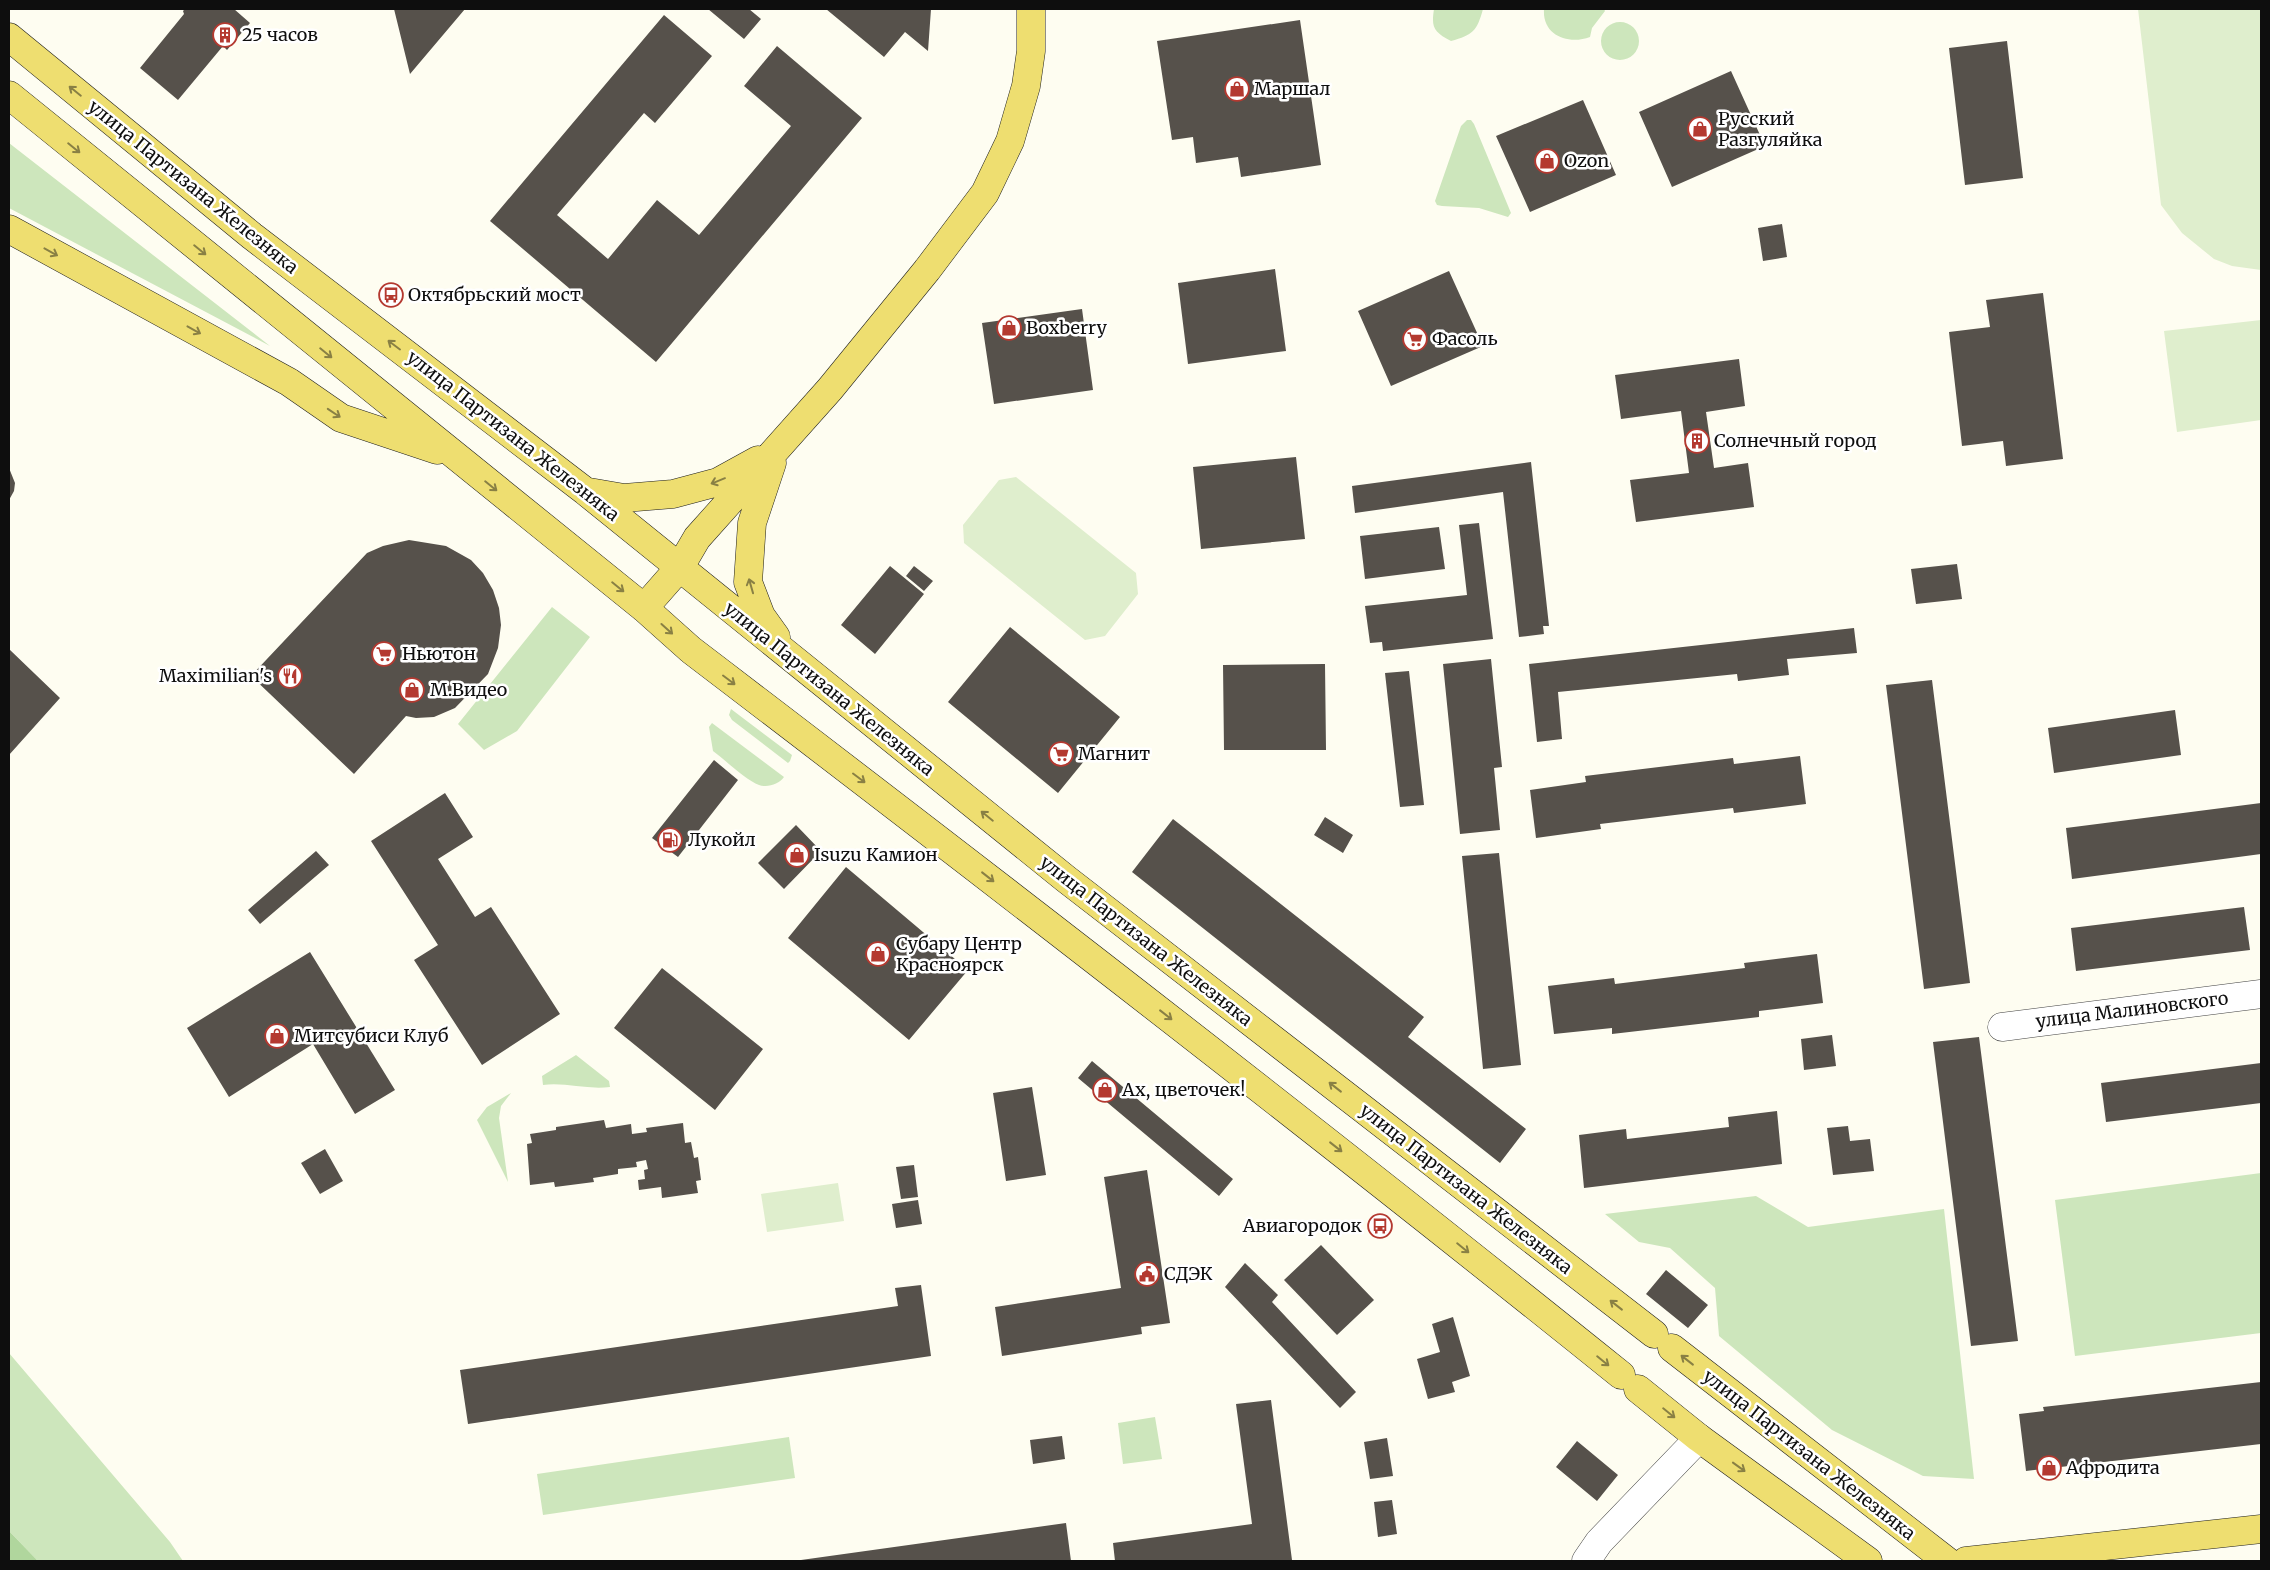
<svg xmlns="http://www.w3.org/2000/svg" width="2270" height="1570" viewBox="0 0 2270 1570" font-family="Merriweather,serif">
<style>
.green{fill:#cde6bc}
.forest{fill:#b0d69d}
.pitch{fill:#dfeecd}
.building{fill:#56514b}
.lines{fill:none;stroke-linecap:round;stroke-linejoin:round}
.minor-casing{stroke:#414141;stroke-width:29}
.major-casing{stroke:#1f1f1f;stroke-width:29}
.minor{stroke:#fff;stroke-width:28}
.major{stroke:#eede70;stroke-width:28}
.oneway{stroke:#898044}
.labels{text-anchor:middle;stroke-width:5;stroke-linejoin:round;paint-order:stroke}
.poi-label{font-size:18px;fill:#0e0e0e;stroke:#fff;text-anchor:start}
.street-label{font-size:18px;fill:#0e0e0e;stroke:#fff}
</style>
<rect width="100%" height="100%" fill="#fefdf1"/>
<!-- green -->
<path class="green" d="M 1434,9 L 1483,9 C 1477,31 1473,35 1451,41 C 1434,32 1431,28 1434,9 Z
M 1544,9 L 1604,9 L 1605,11 L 1592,28 L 1590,37 C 1569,45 1542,36 1544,9 Z
M1601 41a19 19 0 1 1 38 0a19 19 0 1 1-38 0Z
M 1467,120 L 1471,120 L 1474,124 L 1511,213 L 1508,217 L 1479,208 L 1442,206 L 1437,205 L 1435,201 L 1461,126 Z
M 9,143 L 270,346 L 9,208 Z
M 552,607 L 590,637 L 517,731 L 484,750 L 458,724 Z
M 731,709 L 792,755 L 790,761 L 788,763 L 732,720 L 729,715 Z
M 712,723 L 784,777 C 779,784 768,788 759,785 C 746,780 725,760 713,751 L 709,727 Z
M 576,1055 L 609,1081 L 610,1087 C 587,1090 565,1082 543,1085 L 542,1076 Z
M 511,1093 L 501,1106 L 499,1118 L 508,1182 L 477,1120 L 487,1107 Z
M 2261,1173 L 2261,1333 L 2075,1356 L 2055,1200 Z
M 1756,1196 L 1808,1227 L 1944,1209 L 1974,1479 L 1923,1476 L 1832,1430 L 1719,1336 L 1715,1288 L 1670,1248 L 1639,1242 L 1605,1214 Z
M 9,1353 L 170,1542 L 183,1561 L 38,1561 L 9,1531 Z
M 1155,1417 L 1162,1459 L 1123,1464 L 1118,1423 Z
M 789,1437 L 795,1478 L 543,1515 L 537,1474 Z"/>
<!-- forest -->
<path class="forest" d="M 9,1531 L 38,1561 L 9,1561 Z"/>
<!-- pitch -->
<path class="pitch" d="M 2138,9 L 2261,9 L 2261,270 L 2232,266 L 2214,259 L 2182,233 L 2161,205 Z
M 2261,320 L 2261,420 L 2177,432 L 2164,331 Z
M 1016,477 L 1136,573 L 1138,594 L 1105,636 L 1085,640 L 964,543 L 963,525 L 999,480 Z
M 838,1183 L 844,1221 L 767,1232 L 761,1194 Z"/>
<!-- building -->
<path class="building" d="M 185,9 L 234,9 L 250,23 L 227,50 L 223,46 L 178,100 L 140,68 L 184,14 L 183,11 Z
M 394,9 L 465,9 L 410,74 Z
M 708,9 L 749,9 L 761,19 L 744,39 Z
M 826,9 L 931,9 L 928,51 L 905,32 L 884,57 Z
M 664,15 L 712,56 L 655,123 L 644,113 L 557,215 L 608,259 L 657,200 L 699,235 L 791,126 L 744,86 L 777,46 L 862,118 L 656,362 L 490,221 Z
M 1300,20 L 1321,165 L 1241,177 L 1238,157 L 1196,163 L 1193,137 L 1172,140 L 1157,41 Z
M 2007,41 L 2023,178 L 1965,185 L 1949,48 Z
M 1731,71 L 1765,146 L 1672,187 L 1639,112 Z
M 1583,100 L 1616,175 L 1530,212 L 1496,136 Z
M 1782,224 L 1787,257 L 1763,261 L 1758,228 Z
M 1275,269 L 1286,351 L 1188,364 L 1178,283 Z
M 1449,271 L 1483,346 L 1391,386 L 1358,311 Z
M 2043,293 L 2063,459 L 2006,466 L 2003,441 L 1962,446 L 1949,332 L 1990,327 L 1986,300 Z
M 1082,309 L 1093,390 L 994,404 L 982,323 Z
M 1739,359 L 1745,406 L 1706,412 L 1714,468 L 1748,463 L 1754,507 L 1636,522 L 1630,480 L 1689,473 L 1681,411 L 1621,419 L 1615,375 Z
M 1296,457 L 1305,539 L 1201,549 L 1193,467 Z
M 1531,462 L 1549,626 L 1543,626 L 1544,634 L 1519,637 L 1503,492 L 1355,513 L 1352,486 Z
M 9,468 L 15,483 L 14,491 L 9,500 Z
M 1479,523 L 1493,639 L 1383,651 L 1382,642 L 1370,643 L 1365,606 L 1467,595 L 1459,525 Z
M 1439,527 L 1445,569 L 1365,579 L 1360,536 Z
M 409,540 L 446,546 L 471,560 L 483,573 L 493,590 L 499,608 L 501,625 L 498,648 L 488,674 L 455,708 L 434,717 L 416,718 L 406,716 L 354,774 L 251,676 L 367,553 L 383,546 Z
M 1957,564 L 1962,599 L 1916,604 L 1911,569 Z
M 890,566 L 924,594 L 875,654 L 841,625 Z
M 914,566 L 933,581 L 924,591 L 906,576 Z
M 1010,627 L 1120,717 L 1058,793 L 948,702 Z
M 1854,628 L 1857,653 L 1787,659 L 1789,675 L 1738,681 L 1737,674 L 1558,692 L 1562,739 L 1537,742 L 1529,664 Z
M 9,649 L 60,698 L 9,755 Z
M 1491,659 L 1502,767 L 1494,768 L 1500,830 L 1460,834 L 1443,664 Z
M 1325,664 L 1326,750 L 1224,750 L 1223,665 Z
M 1409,671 L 1424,805 L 1400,807 L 1385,673 Z
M 1932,680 L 1970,983 L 1924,989 L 1886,685 Z
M 2175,710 L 2181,755 L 2054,773 L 2048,728 Z
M 1800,756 L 1806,804 L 1734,813 L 1733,808 L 1600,824 L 1601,829 L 1536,838 L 1530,790 L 1586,782 L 1585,776 L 1733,758 L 1734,764 Z
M 714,760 L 738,780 L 678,857 L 652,838 Z
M 445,793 L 473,837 L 438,859 L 475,917 L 491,907 L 560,1014 L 482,1065 L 414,960 L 438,945 L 371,841 Z
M 2261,803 L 2261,854 L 2072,879 L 2066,828 Z
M 1325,817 L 1353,835 L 1343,853 L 1314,835 Z
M 1173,819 L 1424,1017 L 1408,1037 L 1526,1129 L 1500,1163 L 1132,872 Z
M 796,825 L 821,851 L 784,889 L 758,863 Z
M 316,851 L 329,865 L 260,924 L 248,910 Z
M 1499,853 L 1521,1065 L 1483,1069 L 1462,856 Z
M 846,867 L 968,970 L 909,1040 L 788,938 Z
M 2244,907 L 2250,950 L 2076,971 L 2071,928 Z
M 310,952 L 395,1090 L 355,1114 L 313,1044 L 229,1097 L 187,1028 Z
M 1817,954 L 1823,1003 L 1759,1011 L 1759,1017 L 1612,1034 L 1612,1028 L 1554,1034 L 1548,986 L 1614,978 L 1615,984 L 1745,968 L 1744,963 Z
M 662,968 L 763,1049 L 715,1110 L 614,1028 Z
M 1832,1035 L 1836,1066 L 1804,1070 L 1801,1039 Z
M 1979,1037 L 2018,1341 L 1971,1346 L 1933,1042 Z
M 1092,1061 L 1233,1179 L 1219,1196 L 1078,1078 Z
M 2261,1063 L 2261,1103 L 2106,1122 L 2101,1083 Z
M 1032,1087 L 1046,1175 L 1006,1181 L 993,1093 Z
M 1777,1111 L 1782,1164 L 1584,1188 L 1579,1135 L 1626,1129 L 1627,1139 L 1729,1127 L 1728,1117 Z
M 604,1120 L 606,1128 L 631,1124 L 632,1134 L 647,1132 L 646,1128 L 683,1123 L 685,1143 L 691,1142 L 694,1158 L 698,1157 L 701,1180 L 696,1181 L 698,1193 L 662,1198 L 661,1187 L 639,1190 L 638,1180 L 645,1179 L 644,1170 L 648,1169 L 646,1160 L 636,1162 L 637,1167 L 618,1169 L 618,1174 L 593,1178 L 594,1182 L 555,1187 L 554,1182 L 530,1185 L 527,1144 L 532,1143 L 530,1134 L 556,1130 L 556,1127 Z
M 1848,1126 L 1850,1141 L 1870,1139 L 1874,1171 L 1833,1175 L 1827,1128 Z
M 325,1149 L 343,1181 L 320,1194 L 301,1163 Z
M 914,1165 L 918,1197 L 901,1199 L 896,1167 Z
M 1147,1170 L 1170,1323 L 1141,1327 L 1142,1334 L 1002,1356 L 995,1307 L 1121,1288 L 1104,1177 Z
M 918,1200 L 922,1224 L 896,1228 L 892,1204 Z
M 1321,1245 L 1374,1300 L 1337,1335 L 1284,1280 Z
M 1245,1263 L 1278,1295 L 1272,1302 L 1356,1392 L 1340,1408 L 1225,1287 Z
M 1666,1270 L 1708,1305 L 1688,1328 L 1646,1294 Z
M 921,1285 L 931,1356 L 468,1424 L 460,1370 L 898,1306 L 895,1288 Z
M 1453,1317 L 1470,1376 L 1452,1382 L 1455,1392 L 1428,1399 L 1417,1359 L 1440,1352 L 1432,1324 Z
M 2261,1382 L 2261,1444 L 2026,1471 L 2019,1414 L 2044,1411 L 2043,1407 Z
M 1271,1400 L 1292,1560 L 1115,1561 L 1113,1543 L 1252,1524 L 1236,1404 Z
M 1062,1436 L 1065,1459 L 1033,1464 L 1030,1440 Z
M 1387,1438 L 1393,1476 L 1370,1479 L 1364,1442 Z
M 1577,1441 L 1618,1475 L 1597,1501 L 1556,1467 Z
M 1392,1500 L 1397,1534 L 1378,1537 L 1374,1502 Z
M 1066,1523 L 1071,1561 L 801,1561 L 801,1560 Z"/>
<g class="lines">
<!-- minor casing -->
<g class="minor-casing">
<path id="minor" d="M 2002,1027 L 2261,994
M 1586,1561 L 1599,1542 L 1699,1438"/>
</g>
<!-- major casing -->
<g class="major-casing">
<path id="major" d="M 9,37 L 252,236 L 585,491 L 1066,879 L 1654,1334
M 9,95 L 644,608 L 691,650 C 1003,888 1314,1128 1621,1375
M 9,229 L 289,382 L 341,418 L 437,450
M 772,463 L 752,523 L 748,582 L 761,616 L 776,637
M 589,492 L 624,498 L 673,494 L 718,482 L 758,460
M 644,608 L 680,567 L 697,538 L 830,389 L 927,270 L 985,193 L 1010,141 L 1026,86 L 1031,51 L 1031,9
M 1672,1348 L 1947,1561
M 1638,1389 L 1699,1438 L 1868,1561
M 1966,1561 L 2261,1529"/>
</g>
<!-- minor -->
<use href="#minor" class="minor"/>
<!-- major -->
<use href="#major" class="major"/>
</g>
<!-- one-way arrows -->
<defs><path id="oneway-shaft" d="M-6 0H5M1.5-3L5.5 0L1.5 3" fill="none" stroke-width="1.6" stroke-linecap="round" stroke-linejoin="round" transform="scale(1.25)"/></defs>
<g class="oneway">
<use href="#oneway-shaft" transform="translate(75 91) rotate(-141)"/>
<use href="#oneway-shaft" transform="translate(74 148) rotate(39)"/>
<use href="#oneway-shaft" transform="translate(200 250) rotate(39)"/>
<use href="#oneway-shaft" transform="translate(51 252) rotate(29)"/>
<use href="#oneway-shaft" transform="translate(194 330) rotate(29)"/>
<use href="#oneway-shaft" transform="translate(394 345) rotate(-143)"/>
<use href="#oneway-shaft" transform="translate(326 353) rotate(39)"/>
<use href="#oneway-shaft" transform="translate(334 413) rotate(34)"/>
<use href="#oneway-shaft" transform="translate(718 481) rotate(158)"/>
<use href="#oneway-shaft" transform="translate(491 486) rotate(39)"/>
<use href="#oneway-shaft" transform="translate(751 586) rotate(-106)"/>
<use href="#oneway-shaft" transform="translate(618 587) rotate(39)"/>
<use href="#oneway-shaft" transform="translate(667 629) rotate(42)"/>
<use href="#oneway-shaft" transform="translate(729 680) rotate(37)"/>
<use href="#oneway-shaft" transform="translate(859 778) rotate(37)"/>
<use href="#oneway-shaft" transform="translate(987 816) rotate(-141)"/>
<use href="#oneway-shaft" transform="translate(988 877) rotate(38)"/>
<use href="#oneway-shaft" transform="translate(1166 1015) rotate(38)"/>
<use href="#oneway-shaft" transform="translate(1335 1087) rotate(-142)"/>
<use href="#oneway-shaft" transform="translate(1336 1147) rotate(38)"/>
<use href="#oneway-shaft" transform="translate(1463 1248) rotate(39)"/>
<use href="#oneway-shaft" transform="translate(1616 1305) rotate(-142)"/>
<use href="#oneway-shaft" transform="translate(1687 1360) rotate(-142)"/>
<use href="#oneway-shaft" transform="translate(1603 1361) rotate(39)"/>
<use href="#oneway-shaft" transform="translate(1669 1413) rotate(39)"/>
<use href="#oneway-shaft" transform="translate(1739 1467) rotate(36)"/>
</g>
<!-- icons -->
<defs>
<g id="building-ring" transform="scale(1.25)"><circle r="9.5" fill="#fff" stroke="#b43930" stroke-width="1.5"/><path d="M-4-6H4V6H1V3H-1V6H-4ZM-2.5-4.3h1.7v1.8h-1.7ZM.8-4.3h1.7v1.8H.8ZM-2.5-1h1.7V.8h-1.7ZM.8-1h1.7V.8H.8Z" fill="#b43930"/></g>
<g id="shop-ring" transform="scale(1.25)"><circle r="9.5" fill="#fff" stroke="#b43930" stroke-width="1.5"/><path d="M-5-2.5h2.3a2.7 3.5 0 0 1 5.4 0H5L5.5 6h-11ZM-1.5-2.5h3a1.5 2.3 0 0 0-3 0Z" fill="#b43930"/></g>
<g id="bus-ring" transform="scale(1.25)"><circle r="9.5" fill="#fff" stroke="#b43930" stroke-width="1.5"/><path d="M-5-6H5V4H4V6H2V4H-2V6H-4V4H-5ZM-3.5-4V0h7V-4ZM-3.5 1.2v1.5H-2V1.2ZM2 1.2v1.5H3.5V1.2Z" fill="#b43930"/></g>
<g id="supermarket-ring" transform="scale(1.25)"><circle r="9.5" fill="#fff" stroke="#b43930" stroke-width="1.5"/><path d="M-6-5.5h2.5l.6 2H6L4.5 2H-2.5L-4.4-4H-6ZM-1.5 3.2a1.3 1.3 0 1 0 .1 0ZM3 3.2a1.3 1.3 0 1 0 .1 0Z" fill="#b43930"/></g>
<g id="restaurant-ring" transform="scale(1.25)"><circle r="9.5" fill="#fff" stroke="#b43930" stroke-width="1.5"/><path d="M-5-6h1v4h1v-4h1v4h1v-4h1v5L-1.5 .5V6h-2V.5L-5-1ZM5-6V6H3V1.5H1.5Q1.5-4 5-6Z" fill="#b43930"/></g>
<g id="fuel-ring" transform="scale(1.25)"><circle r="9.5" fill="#fff" stroke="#b43930" stroke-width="1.5"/><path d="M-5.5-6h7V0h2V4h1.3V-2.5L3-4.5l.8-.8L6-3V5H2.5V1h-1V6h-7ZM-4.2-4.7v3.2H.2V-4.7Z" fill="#b43930"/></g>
<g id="civic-ring" transform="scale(1.25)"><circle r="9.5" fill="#fff" stroke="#b43930" stroke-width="1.5"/><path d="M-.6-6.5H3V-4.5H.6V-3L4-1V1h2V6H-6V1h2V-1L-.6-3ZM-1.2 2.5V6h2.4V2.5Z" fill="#b43930"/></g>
</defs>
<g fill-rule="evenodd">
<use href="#building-ring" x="225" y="35"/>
<use href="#shop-ring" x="1237" y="89"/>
<use href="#shop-ring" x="1700" y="129"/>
<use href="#shop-ring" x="1547" y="161"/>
<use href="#bus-ring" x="391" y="295"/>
<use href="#shop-ring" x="1009" y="328"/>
<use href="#supermarket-ring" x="1415" y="339"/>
<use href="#building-ring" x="1697" y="441"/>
<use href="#supermarket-ring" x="384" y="654"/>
<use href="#restaurant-ring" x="290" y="676"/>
<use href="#shop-ring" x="412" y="690"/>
<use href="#supermarket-ring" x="1061" y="754"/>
<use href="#fuel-ring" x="670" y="840"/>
<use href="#shop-ring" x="797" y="855"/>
<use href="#shop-ring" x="878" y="954"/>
<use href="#shop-ring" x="277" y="1036"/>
<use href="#shop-ring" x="1105" y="1090"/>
<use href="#bus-ring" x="1380" y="1226"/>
<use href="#civic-ring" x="1147" y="1274"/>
<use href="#shop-ring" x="2049" y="1468"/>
</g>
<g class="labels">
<!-- poi labels -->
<g class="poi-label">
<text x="242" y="41">25 часов</text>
<text x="1254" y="95">Маршал</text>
<text x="1718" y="125">Русский<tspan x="1718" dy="21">Разгуляйка</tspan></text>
<text x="1564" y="167">Ozon</text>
<text x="408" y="301">Октябрьский мост</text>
<text x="1026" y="334">Boxberry</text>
<text x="1432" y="345">Фасоль</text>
<text x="1714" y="447">Солнечный город</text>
<text x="402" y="660">Ньютон</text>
<text x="272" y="682" text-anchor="end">Maximilian's</text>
<text x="430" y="696">М.Видео</text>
<text x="1078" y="760">Магнит</text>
<text x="688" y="846">Лукойл</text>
<text x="814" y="861">Isuzu Камион</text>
<text x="896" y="950">Субару Центр<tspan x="896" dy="21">Красноярск</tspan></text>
<text x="294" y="1042">Митсубиси Клуб</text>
<text x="1122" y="1096">Ах, цветочек!</text>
<text x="1362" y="1232" text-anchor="end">Авиагородок</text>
<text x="1164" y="1280">СДЭК</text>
<text x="2066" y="1474">Афродита</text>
</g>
<!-- street labels -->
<g class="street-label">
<text transform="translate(193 187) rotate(39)" y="6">улица Партизана Железняка</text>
<text transform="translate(513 436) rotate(38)" y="6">улица Партизана Железняка</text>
<text transform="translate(829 689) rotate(39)" y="6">улица Партизана Железняка</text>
<text transform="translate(1146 941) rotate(38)" y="6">улица Партизана Железняка</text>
<text transform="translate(2132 1010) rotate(-7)" y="6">улица Малиновского</text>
<text transform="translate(1466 1189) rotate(38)" y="6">улица Партизана Железняка</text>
<text transform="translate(1809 1455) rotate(38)" y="6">улица Партизана Железняка</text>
</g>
</g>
<!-- border -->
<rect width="2270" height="1570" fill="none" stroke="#0e0e0e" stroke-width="20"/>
</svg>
